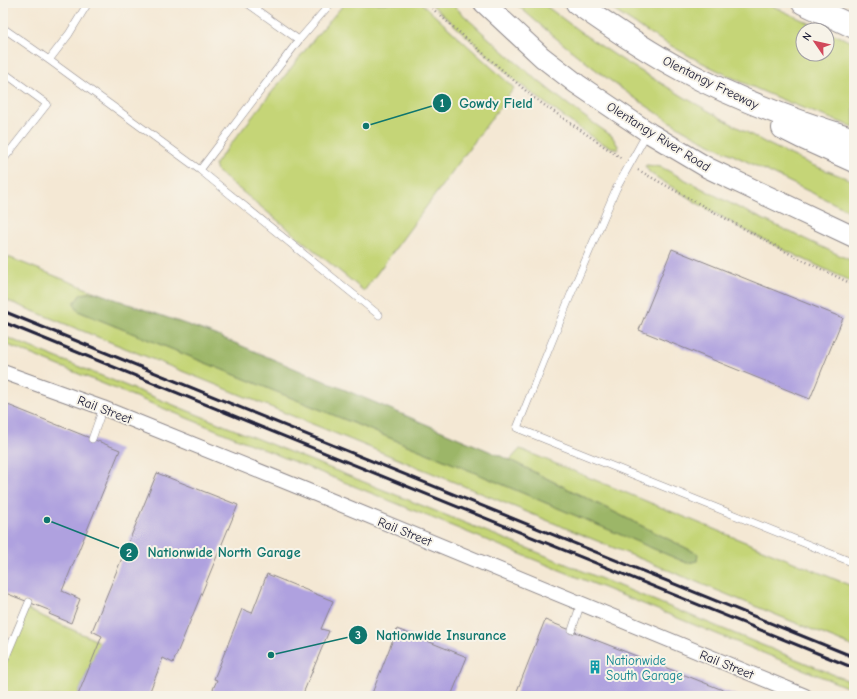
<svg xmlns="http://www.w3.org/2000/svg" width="857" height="699" viewBox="0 0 857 699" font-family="'Comic Neue',sans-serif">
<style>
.green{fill:#c5d577;stroke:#747c59}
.forest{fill:#9cb668;stroke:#5f6c52}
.building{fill:#afa1df}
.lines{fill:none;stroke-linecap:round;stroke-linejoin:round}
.service-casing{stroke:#8b8588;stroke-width:8}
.minor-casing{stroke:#8b8588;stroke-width:16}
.secondary-casing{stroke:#8b8588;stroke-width:22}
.motorway-casing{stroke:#8b8588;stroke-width:24}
.path{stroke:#8b8588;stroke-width:2.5;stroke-dasharray:1 3;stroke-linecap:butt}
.service{stroke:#fff;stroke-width:7}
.minor{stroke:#fff;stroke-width:14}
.secondary{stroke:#fff;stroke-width:20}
.motorway{stroke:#fff;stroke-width:22}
.rail{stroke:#22223b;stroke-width:3}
.labels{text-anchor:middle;stroke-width:4;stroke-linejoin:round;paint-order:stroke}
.street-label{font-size:13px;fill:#22223b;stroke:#f7f3e8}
.culture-label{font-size:13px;fill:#0d838f;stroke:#f7f3e8;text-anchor:start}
.leader{fill:none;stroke:#0f766e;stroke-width:1.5}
.callout-dot{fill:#0f766e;stroke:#f7f3e8;stroke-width:1.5}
.mark-label{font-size:12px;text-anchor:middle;font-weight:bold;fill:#fff}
.callout-label{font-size:14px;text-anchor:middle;font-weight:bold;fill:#0f766e;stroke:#f7f3e8;stroke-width:4;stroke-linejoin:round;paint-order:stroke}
</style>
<rect width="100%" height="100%" fill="#f7f3e8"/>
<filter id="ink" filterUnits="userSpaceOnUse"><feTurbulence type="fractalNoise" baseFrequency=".025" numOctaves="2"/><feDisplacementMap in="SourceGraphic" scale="8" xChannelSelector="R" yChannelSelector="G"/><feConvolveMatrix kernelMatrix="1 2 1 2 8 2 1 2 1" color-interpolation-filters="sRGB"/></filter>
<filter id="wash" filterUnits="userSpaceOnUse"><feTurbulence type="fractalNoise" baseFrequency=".012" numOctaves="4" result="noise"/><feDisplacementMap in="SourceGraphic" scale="16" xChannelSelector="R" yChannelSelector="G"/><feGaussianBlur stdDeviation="0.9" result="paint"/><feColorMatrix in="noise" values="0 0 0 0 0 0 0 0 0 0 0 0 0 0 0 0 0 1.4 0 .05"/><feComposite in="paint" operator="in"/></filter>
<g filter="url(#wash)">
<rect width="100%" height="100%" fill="#f4e8d4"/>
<!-- green -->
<path class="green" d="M 345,3 L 421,3 L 514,88 L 364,291 L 217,171 L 215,164 L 318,34 Z
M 430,3 L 451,3 C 501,51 554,97 612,136 L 618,146 L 618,150 L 601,143 L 580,129 L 517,82 Z
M 515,3 L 542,3 L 586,36 L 624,61 L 689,100 L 766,143 L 812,165 L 854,181 L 854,213 C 819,196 785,180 750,163 C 727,152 704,142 682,129 C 622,92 568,50 515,3 Z
M 603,3 L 766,3 L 824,30 L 803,30 L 803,54 L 827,54 L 827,31 L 854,43 L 854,127 C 763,95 682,58 603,3 Z
M 647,165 L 661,167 L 741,209 L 854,262 L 854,283 L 778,247 L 743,229 L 697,203 L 650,173 L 645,166 Z
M 3,255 L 95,292 L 81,294 L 74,303 L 78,311 L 471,471 L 687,563 L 697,561 L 698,554 L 510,460 L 520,449 L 854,587 L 854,647 C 571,530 288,413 3,299 Z
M 3,336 L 527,548 L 854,683 L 854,690 L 3,343 Z
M 26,609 L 100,642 L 78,695 L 81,696 L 3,696 L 3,664 Z"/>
<!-- forest -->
<path class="forest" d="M 95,292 L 216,335 L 510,460 L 698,554 L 697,561 L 687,563 L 471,471 L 78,311 L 74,303 L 81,294 Z"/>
<g id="blocks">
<!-- building -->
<path class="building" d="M 672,249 L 843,318 L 810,399 L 639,330 Z
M 3,403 L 120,450 L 62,591 L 80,599 L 71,623 L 49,614 L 51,611 L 3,592 Z
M 157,473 L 238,505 L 173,663 L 163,658 L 148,696 L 81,696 L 78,695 L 102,636 L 92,631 Z
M 267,574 L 333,601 L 321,629 L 329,631 L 302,696 L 210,696 L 217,680 L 214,679 L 242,609 L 252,613 Z
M 545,620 L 738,696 L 515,696 Z
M 397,629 L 467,657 L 451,696 L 371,696 Z"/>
</g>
</g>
<g filter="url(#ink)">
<use href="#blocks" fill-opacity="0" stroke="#8b8588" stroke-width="1"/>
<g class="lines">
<!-- service casing -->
<g class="service-casing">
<path id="service" d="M 247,3 L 299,40
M 3,28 L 49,60 L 200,170 L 379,315
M 49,60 L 69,34 L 88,3
M 3,72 L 47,104 L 3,160
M 647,133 L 616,189 L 571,294 L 517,428 L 854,563
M 200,170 L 299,40 L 331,3
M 92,439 L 103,408
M 572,630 L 581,603
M 3,664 L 29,602"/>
</g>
<!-- minor casing -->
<g class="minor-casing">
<path id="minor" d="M 3,372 L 103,408 L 301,488 L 805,696"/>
</g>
<!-- secondary casing -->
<g class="secondary-casing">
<path id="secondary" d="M 484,3 L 542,57 L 577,84 L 651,134 L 708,168 L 854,237"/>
</g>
<!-- motorway casing -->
<g class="motorway-casing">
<path id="motorway" d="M 577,3 C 611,27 646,51 682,70 C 736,99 795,121 854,139
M 803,3 L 854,27
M 783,128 L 801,137 L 854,161"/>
</g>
<!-- path -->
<path class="path" d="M 426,3 L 534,98 L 621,158
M 638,170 L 790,254 L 854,285"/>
<!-- service -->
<use href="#service" class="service"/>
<!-- minor -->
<use href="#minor" class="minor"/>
<!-- secondary -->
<use href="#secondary" class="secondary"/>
<!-- motorway -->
<use href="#motorway" class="motorway"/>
<!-- rail -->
<path class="rail" d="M 3,311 L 854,657
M 3,322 L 854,668"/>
</g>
</g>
<!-- icons -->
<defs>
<g id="building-bare" transform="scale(1.08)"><path d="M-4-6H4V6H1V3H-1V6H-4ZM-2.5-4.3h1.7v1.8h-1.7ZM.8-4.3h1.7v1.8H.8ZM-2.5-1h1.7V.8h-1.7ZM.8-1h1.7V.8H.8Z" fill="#0f9aa8" stroke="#f7f3e8" stroke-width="2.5" paint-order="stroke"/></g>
</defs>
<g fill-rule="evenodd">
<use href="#building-bare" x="595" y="667"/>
</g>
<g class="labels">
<!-- street labels -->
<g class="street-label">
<text transform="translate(711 82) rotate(26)" y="5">Olentangy Freeway</text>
<text transform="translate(659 136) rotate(32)" y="5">Olentangy River Road</text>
<text transform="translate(105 409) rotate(21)" y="5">Rail Street</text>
<text transform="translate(405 531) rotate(22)" y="5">Rail Street</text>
<text transform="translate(727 664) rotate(22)" y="5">Rail Street</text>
</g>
<!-- culture labels -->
<g class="culture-label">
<text x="606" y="665">Nationwide<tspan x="606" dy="15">South Garage</tspan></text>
</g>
</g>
<!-- callouts -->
<path class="leader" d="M366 126L442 103M47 520L129 552M271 655L358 635"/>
<g class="callout-dot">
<circle cx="366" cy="126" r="4"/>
<circle cx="47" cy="520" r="4"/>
<circle cx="271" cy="655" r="4"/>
<circle cx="442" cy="103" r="10"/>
<circle cx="129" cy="552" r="10"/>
<circle cx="358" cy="635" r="10"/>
</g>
<g class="mark-label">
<text x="442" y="107">1</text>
<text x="129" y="557">2</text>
<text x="358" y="639">3</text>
</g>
<g class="callout-label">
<text x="496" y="108">Gowdy Field</text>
<text x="224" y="557">Nationwide North Garage</text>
<text x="441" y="640">Nationwide Insurance</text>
</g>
<!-- margin -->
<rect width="857" height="699" fill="none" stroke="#f7f3e8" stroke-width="16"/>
<!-- north arrow -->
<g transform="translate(815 42) rotate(304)"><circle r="19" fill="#f7f3e8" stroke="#a29fa3"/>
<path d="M0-3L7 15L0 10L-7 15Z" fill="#d1495b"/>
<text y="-6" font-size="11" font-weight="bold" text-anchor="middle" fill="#22223b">N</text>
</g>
</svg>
